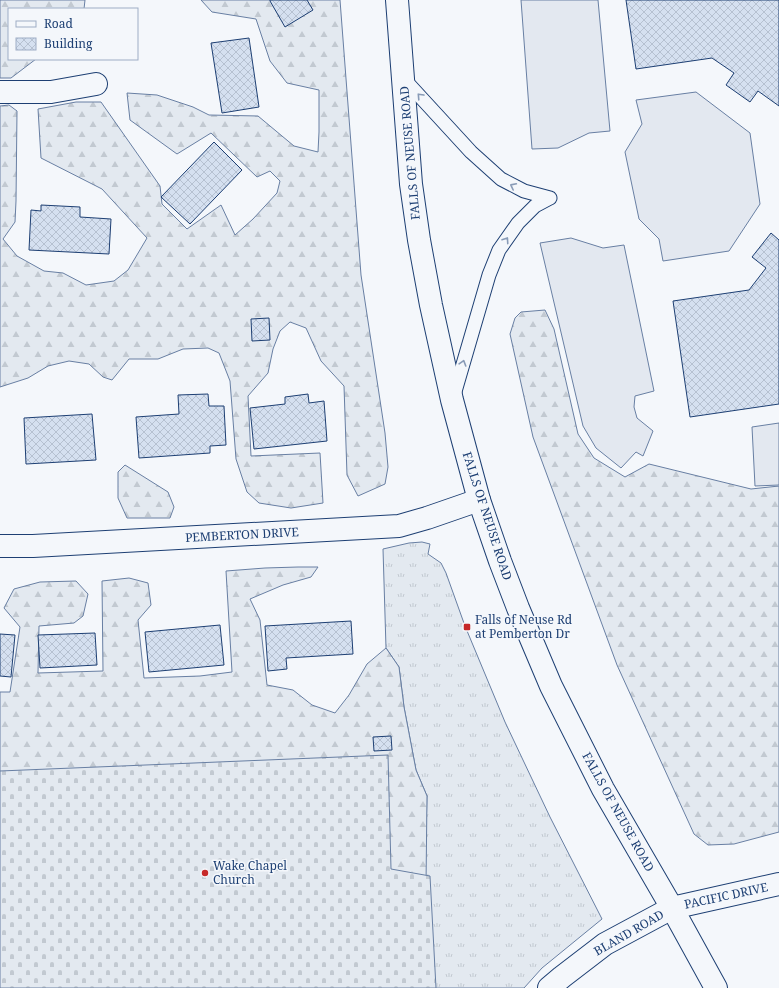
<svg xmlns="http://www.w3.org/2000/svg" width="779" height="988" viewBox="0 0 779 988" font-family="'Noto Serif',serif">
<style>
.grass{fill:url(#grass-tufts);stroke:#687fa3}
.forest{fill:url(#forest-firs);stroke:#687fa3}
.cemetery{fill:url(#cemetery-stones);stroke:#687fa3}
.parking{fill:#e3e8f0;stroke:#687fa3}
.building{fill:url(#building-cross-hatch);stroke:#1d3f73}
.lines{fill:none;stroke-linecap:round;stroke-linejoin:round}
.service-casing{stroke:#1d3f73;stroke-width:15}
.minor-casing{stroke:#1d3f73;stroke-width:24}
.tertiary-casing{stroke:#1d3f73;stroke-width:24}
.primary-casing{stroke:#1d3f73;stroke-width:24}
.service{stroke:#f4f7fb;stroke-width:13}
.minor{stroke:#f4f7fb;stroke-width:22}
.tertiary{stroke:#f4f7fb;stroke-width:22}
.primary{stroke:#f4f7fb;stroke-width:22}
.oneway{stroke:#889bb7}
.poi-dot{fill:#c62828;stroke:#f4f7fb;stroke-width:1.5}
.labels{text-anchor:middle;stroke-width:3;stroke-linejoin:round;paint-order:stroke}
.street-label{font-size:12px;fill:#1d3f73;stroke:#f4f7fb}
.poi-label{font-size:12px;fill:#1d3f73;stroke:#f4f7fb;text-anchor:start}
</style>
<defs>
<pattern id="grass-tufts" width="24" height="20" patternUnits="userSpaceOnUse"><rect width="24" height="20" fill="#e3e9f0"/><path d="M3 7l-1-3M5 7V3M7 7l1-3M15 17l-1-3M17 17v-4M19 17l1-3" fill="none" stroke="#c2c9d1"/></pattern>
<pattern id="forest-firs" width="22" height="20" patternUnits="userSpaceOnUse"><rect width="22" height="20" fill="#e3e9f0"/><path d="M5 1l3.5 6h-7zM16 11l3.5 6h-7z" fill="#c2c9d1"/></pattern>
<pattern id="cemetery-stones" width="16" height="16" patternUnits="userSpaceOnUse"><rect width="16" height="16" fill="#e3e9f0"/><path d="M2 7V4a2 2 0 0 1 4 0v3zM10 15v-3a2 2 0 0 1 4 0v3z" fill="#c2c9d1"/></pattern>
<pattern id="building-cross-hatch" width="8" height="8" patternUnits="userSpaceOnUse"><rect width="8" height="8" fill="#d5e0f0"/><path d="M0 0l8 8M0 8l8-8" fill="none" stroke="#b6c1d1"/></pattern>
</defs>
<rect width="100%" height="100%" fill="#f4f7fb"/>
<!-- grass -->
<path class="grass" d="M 422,542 L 430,544 L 428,554 L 441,563 L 446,573 L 465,626 L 505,722 L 550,817 L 602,919 L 542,968 L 524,988 L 416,988 L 425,867 L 427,796 L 416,770 L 404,707 L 399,667 L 386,648 L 383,549 L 409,543 Z"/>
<!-- forest -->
<path class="forest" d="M 0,0 L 85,0 L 84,9 L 9,9 L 9,59 L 36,59 L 11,78 L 0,78 Z
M 201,0 L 340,0 L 361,275 L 385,433 L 388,467 L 385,484 L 358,496 L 347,475 L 344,386 L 321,361 L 306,328 L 290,322 L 280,331 L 273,349 L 268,373 L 248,396 L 251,456 L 320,453 L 323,503 L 291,508 L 259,503 L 247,492 L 236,459 L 230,381 L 219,353 L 208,348 L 183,349 L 158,359 L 129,359 L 112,380 L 103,377 L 89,364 L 69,361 L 48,366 L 28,378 L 0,387 L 0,106 L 9,105 L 17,111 L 16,201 L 15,222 L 3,239 L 17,256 L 44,271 L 63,273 L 86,285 L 114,281 L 128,270 L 147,238 L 102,189 L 41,158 L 38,109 L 76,102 L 101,102 L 160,186 L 162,204 L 187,229 L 221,205 L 235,235 L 253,219 L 277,193 L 280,181 L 270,171 L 257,177 L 211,133 L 177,154 L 130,120 L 127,93 L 157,95 L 193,107 L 209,115 L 258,116 L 294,146 L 318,152 L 319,132 L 319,90 L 287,83 L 270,61 L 256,19 L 212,12 Z
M 545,310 L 554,329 L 578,434 L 594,458 L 625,477 L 649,464 L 751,489 L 779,486 L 779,832 L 734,844 L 708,845 L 694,834 L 617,665 L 533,437 L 510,334 L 515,318 L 521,312 Z
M 125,465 L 168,492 L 174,507 L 170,518 L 127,518 L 118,498 L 118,472 Z
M 298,567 L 318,567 L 311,577 L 283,585 L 250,599 L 260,620 L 267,685 L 293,690 L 312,705 L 335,713 L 349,695 L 367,664 L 386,648 L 399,667 L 404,707 L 416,770 L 427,796 L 425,975 L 0,988 L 0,692 L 10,692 L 20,627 L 4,608 L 14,589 L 40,582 L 76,581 L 88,594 L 83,616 L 74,623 L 39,626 L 38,673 L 103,671 L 102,581 L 129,578 L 148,583 L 151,605 L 138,620 L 144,678 L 200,676 L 232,672 L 226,571 L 265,568 Z"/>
<!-- cemetery -->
<path class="cemetery" d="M 388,755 L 391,869 L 430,876 L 436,988 L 0,988 L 0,771 Z"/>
<!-- parking -->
<path class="parking" d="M 521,0 L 598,0 L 610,131 L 589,133 L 558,148 L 532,149 Z
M 696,92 L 750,133 L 760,204 L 729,251 L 663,261 L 659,239 L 639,219 L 625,152 L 642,124 L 636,100 Z
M 571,238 L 603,248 L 624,245 L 654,391 L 635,396 L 634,407 L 637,418 L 653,431 L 643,456 L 636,452 L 621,468 L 596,448 L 583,426 L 540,243 Z
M 779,423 L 779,485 L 755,486 L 752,427 Z"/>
<!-- building -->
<path class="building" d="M 270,0 L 307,0 L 313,10 L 285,27 L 270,1 Z
M 626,0 L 779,0 L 779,106 L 758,91 L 750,102 L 726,85 L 734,73 L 712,58 L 636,69 Z
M 249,38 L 259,107 L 222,113 L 211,43 Z
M 214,142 L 242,170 L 190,224 L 161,197 Z
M 41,205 L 80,207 L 80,217 L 111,219 L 109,254 L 29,250 L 31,210 L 41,211 Z
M 771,233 L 779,240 L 779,404 L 690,417 L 673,301 L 749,290 L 766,268 L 752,257 Z
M 269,318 L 270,340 L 252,341 L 251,319 Z
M 208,394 L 209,406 L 224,406 L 226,445 L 210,446 L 210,453 L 139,458 L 136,417 L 179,414 L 178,395 Z
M 308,394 L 309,403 L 324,401 L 327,441 L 254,449 L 250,408 L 285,404 L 285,397 Z
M 92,414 L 96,460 L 26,464 L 24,418 Z
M 351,621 L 353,654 L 286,658 L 287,669 L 268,671 L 265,626 Z
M 220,625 L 224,665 L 149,672 L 145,632 Z
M 95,633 L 97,665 L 40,668 L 38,635 Z
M 0,634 L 15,635 L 11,677 L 0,676 Z
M 391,736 L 392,750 L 374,751 L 373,737 Z"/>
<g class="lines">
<!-- service casing -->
<g class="service-casing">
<path id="service" d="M 403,78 L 471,152 L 501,179 L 524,191 L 550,198
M 454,395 L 489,275 L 499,250 L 518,223 L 535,206 L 550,198"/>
</g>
<!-- minor casing -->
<g class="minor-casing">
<path id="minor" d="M 0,92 L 51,92 L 96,84
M 0,546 L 33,546 L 399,526 L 427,518 L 479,500"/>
</g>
<!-- tertiary casing -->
<g class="tertiary-casing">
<path id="tertiary" d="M 549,988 L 562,977 L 605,944 L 672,908 L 779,884"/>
</g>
<!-- primary casing -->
<g class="primary-casing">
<path id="primary" d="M 397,0 L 411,184 L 419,240 L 431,305 L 452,400 L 479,500 L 500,561 L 518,608 L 551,686 L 603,789 L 672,908 L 716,988"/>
</g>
<!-- service -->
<use href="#service" class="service"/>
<!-- minor -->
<use href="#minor" class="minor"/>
<!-- tertiary -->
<use href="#tertiary" class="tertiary"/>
<!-- primary -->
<use href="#primary" class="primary"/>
</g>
<!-- one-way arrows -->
<defs><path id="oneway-chevron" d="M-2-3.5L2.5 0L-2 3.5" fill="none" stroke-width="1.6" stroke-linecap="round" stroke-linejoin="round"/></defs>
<g class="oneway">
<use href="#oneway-chevron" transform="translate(420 96) rotate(-133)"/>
<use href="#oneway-chevron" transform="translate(513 186) rotate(-153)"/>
<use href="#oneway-chevron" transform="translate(506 240) rotate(-56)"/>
<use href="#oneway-chevron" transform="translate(463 363) rotate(-73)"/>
</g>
<!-- markers -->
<g class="poi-dot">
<rect x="463" y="623" width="8" height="8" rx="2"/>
<circle cx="205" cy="873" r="4"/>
</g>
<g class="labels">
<!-- street labels -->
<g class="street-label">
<text transform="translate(410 153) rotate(-95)" y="4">FALLS OF NEUSE ROAD</text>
<text transform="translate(487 516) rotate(72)" y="4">FALLS OF NEUSE ROAD</text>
<text transform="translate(242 535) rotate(-3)" y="4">PEMBERTON DRIVE</text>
<text transform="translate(618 812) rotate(61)" y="4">FALLS OF NEUSE ROAD</text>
<text transform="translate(726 896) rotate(-12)" y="4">PACIFIC DRIVE</text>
<text transform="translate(629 933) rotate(-30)" y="4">BLAND ROAD</text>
</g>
<!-- poi labels -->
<g class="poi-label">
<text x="475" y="624">Falls of Neuse Rd<tspan x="475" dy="14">at Pemberton Dr</tspan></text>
<text x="213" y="870">Wake Chapel<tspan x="213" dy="14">Church</tspan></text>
</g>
</g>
<!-- legend -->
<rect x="8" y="8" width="130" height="52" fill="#f4f7fb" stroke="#9eadc5"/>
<rect x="16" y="21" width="20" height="6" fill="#f4f7fb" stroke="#9eadc5"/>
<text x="44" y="28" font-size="12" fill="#1d3f73">Road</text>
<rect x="16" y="38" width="20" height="12" fill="url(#building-cross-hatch)" stroke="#9eadc5"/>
<text x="44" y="48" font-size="12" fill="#1d3f73">Building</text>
</svg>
